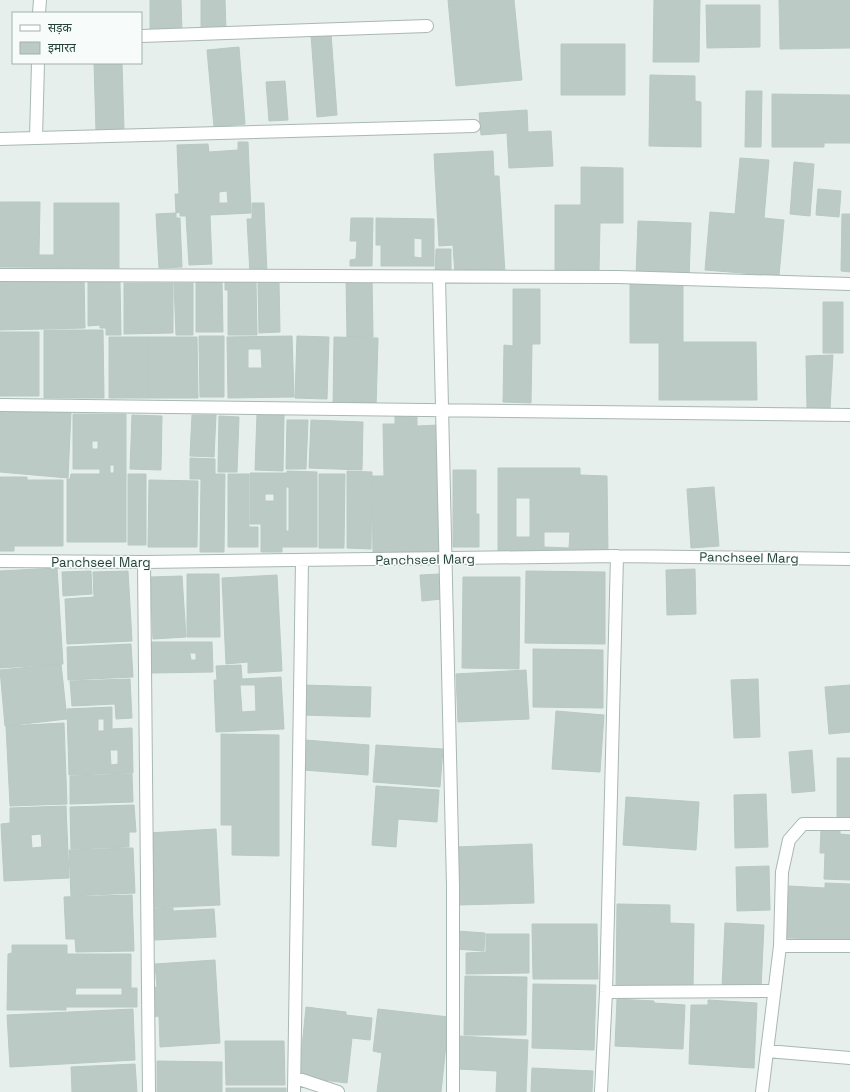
<svg xmlns="http://www.w3.org/2000/svg" width="850" height="1092" viewBox="0 0 850 1092" font-family="'Space Grotesk','Noto Sans Devanagari',sans-serif">
<style>
.building{fill:#bbcac4;stroke:#b8c9c2;fill-rule:evenodd}
.lines{fill:none;stroke-linecap:round;stroke-linejoin:round}
.minor-casing{stroke:#a8b8b2;stroke-width:14}
.minor{stroke:#fff;stroke-width:12}
.labels{text-anchor:middle;stroke-width:3;stroke-linejoin:round;paint-order:stroke}
.street-label{font-size:13px;fill:#24423a;stroke:#f7fbf9}
</style>
<rect width="100%" height="100%" fill="#e6efeb"/>
<!-- building -->
<path class="building" d="M 150,0 L 181,0 L 182,33 L 150,33 Z
M 201,0 L 225,0 L 226,29 L 201,30 Z
M 448,0 L 514,0 L 522,80 L 456,86 Z
M 654,0 L 700,0 L 699,62 L 653,62 Z
M 779,0 L 850,0 L 850,48 L 780,49 Z
M 706,5 L 760,5 L 760,47 L 707,48 Z
M 331,34 L 337,115 L 317,117 L 311,35 Z
M 561,44 L 625,44 L 625,95 L 561,95 Z
M 239,47 L 245,124 L 214,127 L 207,50 Z
M 94,63 L 122,63 L 124,130 L 96,131 Z
M 650,75 L 695,76 L 695,101 L 701,102 L 701,147 L 649,146 Z
M 285,81 L 288,120 L 269,121 L 266,82 Z
M 746,91 L 762,91 L 761,147 L 745,147 Z
M 772,94 L 850,95 L 850,143 L 824,143 L 824,147 L 772,147 Z
M 527,110 L 528,132 L 551,131 L 553,166 L 509,168 L 507,133 L 481,135 L 479,113 Z
M 238,142 L 248,142 L 251,213 L 210,215 L 212,264 L 189,265 L 186,216 L 180,216 L 180,212 L 176,213 L 175,194 L 179,194 L 177,145 L 208,144 L 209,152 L 238,150 Z
M 493,151 L 494,176 L 499,176 L 505,273 L 455,276 L 453,245 L 439,246 L 434,154 Z
M 740,158 L 769,160 L 764,218 L 784,220 L 779,276 L 705,270 L 710,212 L 735,214 Z
M 794,162 L 814,164 L 810,216 L 790,214 Z
M 581,167 L 623,168 L 623,223 L 600,223 L 599,273 L 555,272 L 555,205 L 581,205 Z
M 818,189 L 841,191 L 839,217 L 816,215 Z
M 227,191 L 228,203 L 219,203 L 219,192 Z
M 0,202 L 40,202 L 39,255 L 54,255 L 54,203 L 119,203 L 119,268 L 0,267 Z
M 252,203 L 264,203 L 267,273 L 250,274 L 247,219 L 252,219 Z
M 176,213 L 176,218 L 180,218 L 182,267 L 159,268 L 156,214 Z
M 842,214 L 850,214 L 850,272 L 841,271 Z
M 351,218 L 373,218 L 372,266 L 350,266 L 350,260 L 356,259 L 357,241 L 350,241 Z
M 376,218 L 434,219 L 434,266 L 381,266 L 381,245 L 376,245 ZM 414,238 L 422,239 L 422,258 L 414,257 Z
M 638,221 L 691,223 L 689,279 L 636,276 Z
M 436,249 L 451,249 L 451,274 L 435,274 Z
M 84,277 L 85,328 L 0,330 L 0,280 Z
M 346,277 L 372,277 L 373,337 L 347,337 Z
M 279,281 L 280,332 L 259,333 L 258,282 Z
M 88,282 L 120,282 L 121,335 L 106,335 L 106,328 L 100,328 L 100,325 L 88,326 Z
M 196,282 L 222,282 L 223,332 L 196,332 Z
M 225,282 L 256,282 L 257,335 L 228,335 L 228,290 L 225,290 Z
M 630,282 L 683,282 L 683,342 L 756,342 L 757,400 L 659,400 L 659,343 L 630,343 Z
M 124,283 L 173,283 L 173,333 L 124,334 Z
M 174,283 L 193,283 L 193,335 L 176,335 Z
M 513,289 L 540,289 L 540,344 L 532,344 L 531,403 L 503,402 L 504,345 L 513,346 Z
M 823,302 L 843,302 L 843,353 L 823,353 Z
M 44,330 L 103,330 L 104,398 L 44,398 Z
M 0,332 L 39,332 L 39,396 L 0,396 Z
M 199,336 L 224,336 L 224,397 L 200,397 Z
M 292,336 L 294,397 L 228,398 L 227,337 ZM 248,349 L 261,349 L 262,368 L 248,368 Z
M 297,336 L 329,337 L 327,399 L 295,398 Z
M 109,337 L 148,337 L 148,398 L 109,398 Z
M 148,337 L 197,337 L 198,398 L 148,398 Z
M 334,337 L 378,338 L 376,408 L 333,407 Z
M 833,355 L 830,408 L 807,408 L 806,356 Z
M 0,408 L 71,412 L 68,478 L 0,472 Z
M 73,414 L 126,414 L 126,542 L 67,542 L 67,479 L 70,479 L 71,474 L 100,474 L 100,469 L 73,469 ZM 92,441 L 98,441 L 98,449 L 92,449 ZM 110,465 L 114,465 L 114,473 L 110,473 Z
M 257,414 L 284,415 L 283,471 L 255,470 Z
M 395,414 L 417,414 L 417,426 L 440,425 L 441,555 L 373,556 L 372,476 L 384,476 L 383,424 L 395,424 Z
M 132,415 L 162,416 L 161,470 L 130,469 Z
M 192,415 L 216,415 L 214,457 L 190,456 Z
M 219,416 L 239,417 L 237,472 L 218,472 Z
M 287,420 L 308,420 L 306,469 L 286,469 Z
M 311,420 L 363,422 L 362,470 L 309,468 Z
M 190,458 L 215,459 L 215,474 L 225,474 L 224,552 L 200,552 L 201,479 L 190,479 Z
M 498,468 L 580,468 L 580,475 L 607,476 L 608,553 L 498,552 ZM 516,498 L 530,498 L 530,537 L 516,537 ZM 544,532 L 570,532 L 569,548 L 544,547 Z
M 453,470 L 476,470 L 476,514 L 479,514 L 479,547 L 453,547 Z
M 287,471 L 317,472 L 317,547 L 282,547 L 282,552 L 261,552 L 261,524 L 250,524 L 250,473 L 287,473 ZM 286,487 L 289,487 L 289,531 L 286,531 ZM 265,494 L 274,494 L 274,501 L 265,501 Z
M 347,471 L 372,472 L 371,549 L 347,548 Z
M 128,474 L 146,474 L 146,545 L 128,545 Z
M 228,474 L 249,474 L 249,527 L 258,527 L 258,547 L 228,547 Z
M 319,474 L 345,474 L 344,548 L 319,548 Z
M 0,477 L 27,477 L 27,480 L 63,480 L 63,546 L 14,546 L 14,551 L 0,551 Z
M 149,480 L 198,481 L 197,547 L 148,547 Z
M 714,487 L 719,546 L 691,548 L 687,489 Z
M 57,568 L 63,664 L 0,668 L 0,571 Z
M 695,569 L 696,614 L 667,615 L 666,570 Z
M 91,571 L 92,594 L 63,596 L 62,572 Z
M 128,571 L 132,641 L 67,644 L 65,599 L 94,597 L 93,572 Z
M 526,571 L 605,572 L 605,644 L 525,643 Z
M 187,574 L 219,574 L 220,637 L 187,637 Z
M 440,574 L 442,599 L 422,601 L 420,575 Z
M 277,575 L 282,671 L 248,673 L 248,662 L 226,664 L 222,578 Z
M 182,576 L 186,637 L 153,639 L 150,577 Z
M 463,577 L 520,577 L 519,669 L 462,668 Z
M 151,642 L 212,642 L 213,672 L 151,673 ZM 186,653 L 196,653 L 196,660 L 191,660 L 190,654 Z
M 131,644 L 133,677 L 68,680 L 67,647 Z
M 533,649 L 603,650 L 603,708 L 533,707 Z
M 61,664 L 67,719 L 5,726 L 0,670 Z
M 241,665 L 242,679 L 281,677 L 284,729 L 216,732 L 214,680 L 217,680 L 216,666 ZM 240,685 L 255,685 L 256,711 L 242,712 Z
M 526,670 L 529,719 L 458,722 L 456,674 Z
M 130,679 L 132,718 L 116,719 L 115,704 L 72,706 L 70,681 Z
M 758,679 L 760,737 L 734,738 L 731,680 Z
M 304,685 L 371,687 L 370,717 L 303,715 Z
M 850,685 L 850,732 L 829,734 L 825,687 Z
M 112,707 L 112,729 L 132,728 L 133,773 L 69,775 L 67,709 ZM 98,719 L 104,719 L 104,731 L 98,731 ZM 110,750 L 118,750 L 118,764 L 111,765 Z
M 556,711 L 604,715 L 600,772 L 552,769 Z
M 64,723 L 67,804 L 10,806 L 6,726 Z
M 221,734 L 279,735 L 279,856 L 232,855 L 232,825 L 221,825 Z
M 305,740 L 369,745 L 368,775 L 303,770 Z
M 376,745 L 443,749 L 440,787 L 373,782 Z
M 812,750 L 815,791 L 792,793 L 789,752 Z
M 837,758 L 850,758 L 850,820 L 837,820 Z
M 132,774 L 133,802 L 70,804 L 70,776 Z
M 376,786 L 439,790 L 437,822 L 398,819 L 396,847 L 372,845 Z
M 766,794 L 768,847 L 735,848 L 734,795 Z
M 626,797 L 699,802 L 696,850 L 623,845 Z
M 134,805 L 136,832 L 129,832 L 129,847 L 71,849 L 70,807 Z
M 66,806 L 69,878 L 4,881 L 1,824 L 10,823 L 10,808 ZM 41,834 L 42,847 L 32,848 L 31,835 Z
M 216,829 L 220,905 L 152,908 L 148,833 Z
M 821,829 L 840,830 L 840,834 L 850,835 L 850,880 L 824,879 L 825,853 L 820,853 Z
M 532,844 L 534,903 L 458,905 L 456,847 Z
M 133,848 L 135,893 L 71,896 L 69,850 Z
M 769,866 L 770,910 L 737,911 L 736,867 Z
M 825,883 L 850,884 L 850,940 L 787,938 L 789,886 L 825,888 Z
M 132,895 L 134,951 L 76,952 L 75,939 L 66,939 L 64,897 Z
M 617,904 L 670,905 L 670,923 L 694,924 L 693,989 L 616,988 Z
M 173,908 L 173,911 L 214,909 L 216,937 L 155,940 L 153,909 Z
M 725,923 L 764,925 L 761,989 L 722,987 Z
M 532,924 L 597,924 L 598,979 L 533,979 Z
M 457,931 L 485,933 L 484,951 L 456,949 Z
M 486,934 L 529,934 L 529,973 L 466,974 L 466,953 L 486,952 Z
M 12,945 L 67,945 L 67,954 L 131,954 L 131,988 L 137,988 L 137,1007 L 66,1007 L 66,1010 L 7,1010 L 8,954 L 12,953 ZM 76,988 L 122,988 L 122,995 L 75,995 Z
M 215,960 L 220,1043 L 160,1047 L 159,1016 L 151,1017 L 149,988 L 157,987 L 155,964 Z
M 465,976 L 527,977 L 526,1035 L 464,1035 Z
M 533,984 L 596,985 L 594,1050 L 532,1048 Z
M 617,999 L 654,1001 L 654,1003 L 685,1005 L 683,1049 L 615,1046 Z
M 708,1000 L 757,1003 L 754,1068 L 689,1064 L 691,1005 L 708,1005 Z
M 306,1007 L 346,1012 L 346,1015 L 372,1018 L 370,1040 L 352,1038 L 347,1083 L 299,1077 Z
M 133,1009 L 135,1060 L 10,1067 L 7,1015 Z
M 378,1009 L 449,1017 L 441,1092 L 377,1092 L 382,1053 L 373,1051 Z
M 459,1036 L 528,1040 L 526,1092 L 496,1092 L 497,1071 L 458,1069 Z
M 225,1041 L 284,1041 L 285,1085 L 226,1085 Z
M 157,1061 L 222,1062 L 222,1092 L 157,1092 Z
M 135,1064 L 137,1092 L 72,1092 L 71,1067 Z
M 532,1068 L 593,1071 L 592,1092 L 531,1092 Z
M 226,1088 L 286,1088 L 286,1092 L 226,1092 Z"/>
<g class="lines">
<!-- minor casing -->
<g class="minor-casing">
<path id="minor" d="M 39,13 L 40,0
M 141,36 L 427,26
M 36,138 L 474,126
M 0,139 L 36,138 L 38,63
M 0,275 L 618,277 L 850,284
M 439,277 L 453,886 L 453,1092
M 0,405 L 850,415
M 0,561 L 144,562 L 617,556 L 850,559
M 144,562 L 149,1092
M 780,946 L 850,946
M 606,992 L 774,991
M 767,1051 L 850,1058
M 296,1078 L 338,1092
M 294,1092 L 302,561
M 601,1092 L 606,992 L 617,556
M 762,1092 L 780,946 L 782,872 L 789,840 L 803,824 L 850,824"/>
</g>
<!-- minor -->
<use href="#minor" class="minor"/>
</g>
<g class="labels">
<!-- street labels -->
<g class="street-label">
<text transform="translate(749 557) rotate(1)" y="5">Panchseel Marg</text>
<text transform="translate(425 559) rotate(-1)" y="5">Panchseel Marg</text>
<text x="101" y="567">Panchseel Marg</text>
</g>
</g>
<!-- legend -->
<rect x="12" y="12" width="130" height="52" fill="#f7fbf9" stroke="#a3b1ad"/>
<rect x="20" y="25" width="20" height="6" fill="#ffffff" stroke="#a3b1ad"/>
<text x="48" y="32" font-size="12" fill="#24423a">सड़क</text>
<rect x="20" y="42" width="20" height="12" fill="#bbcac4" stroke="#a3b1ad"/>
<text x="48" y="52" font-size="12" fill="#24423a">इमारत</text>
</svg>
